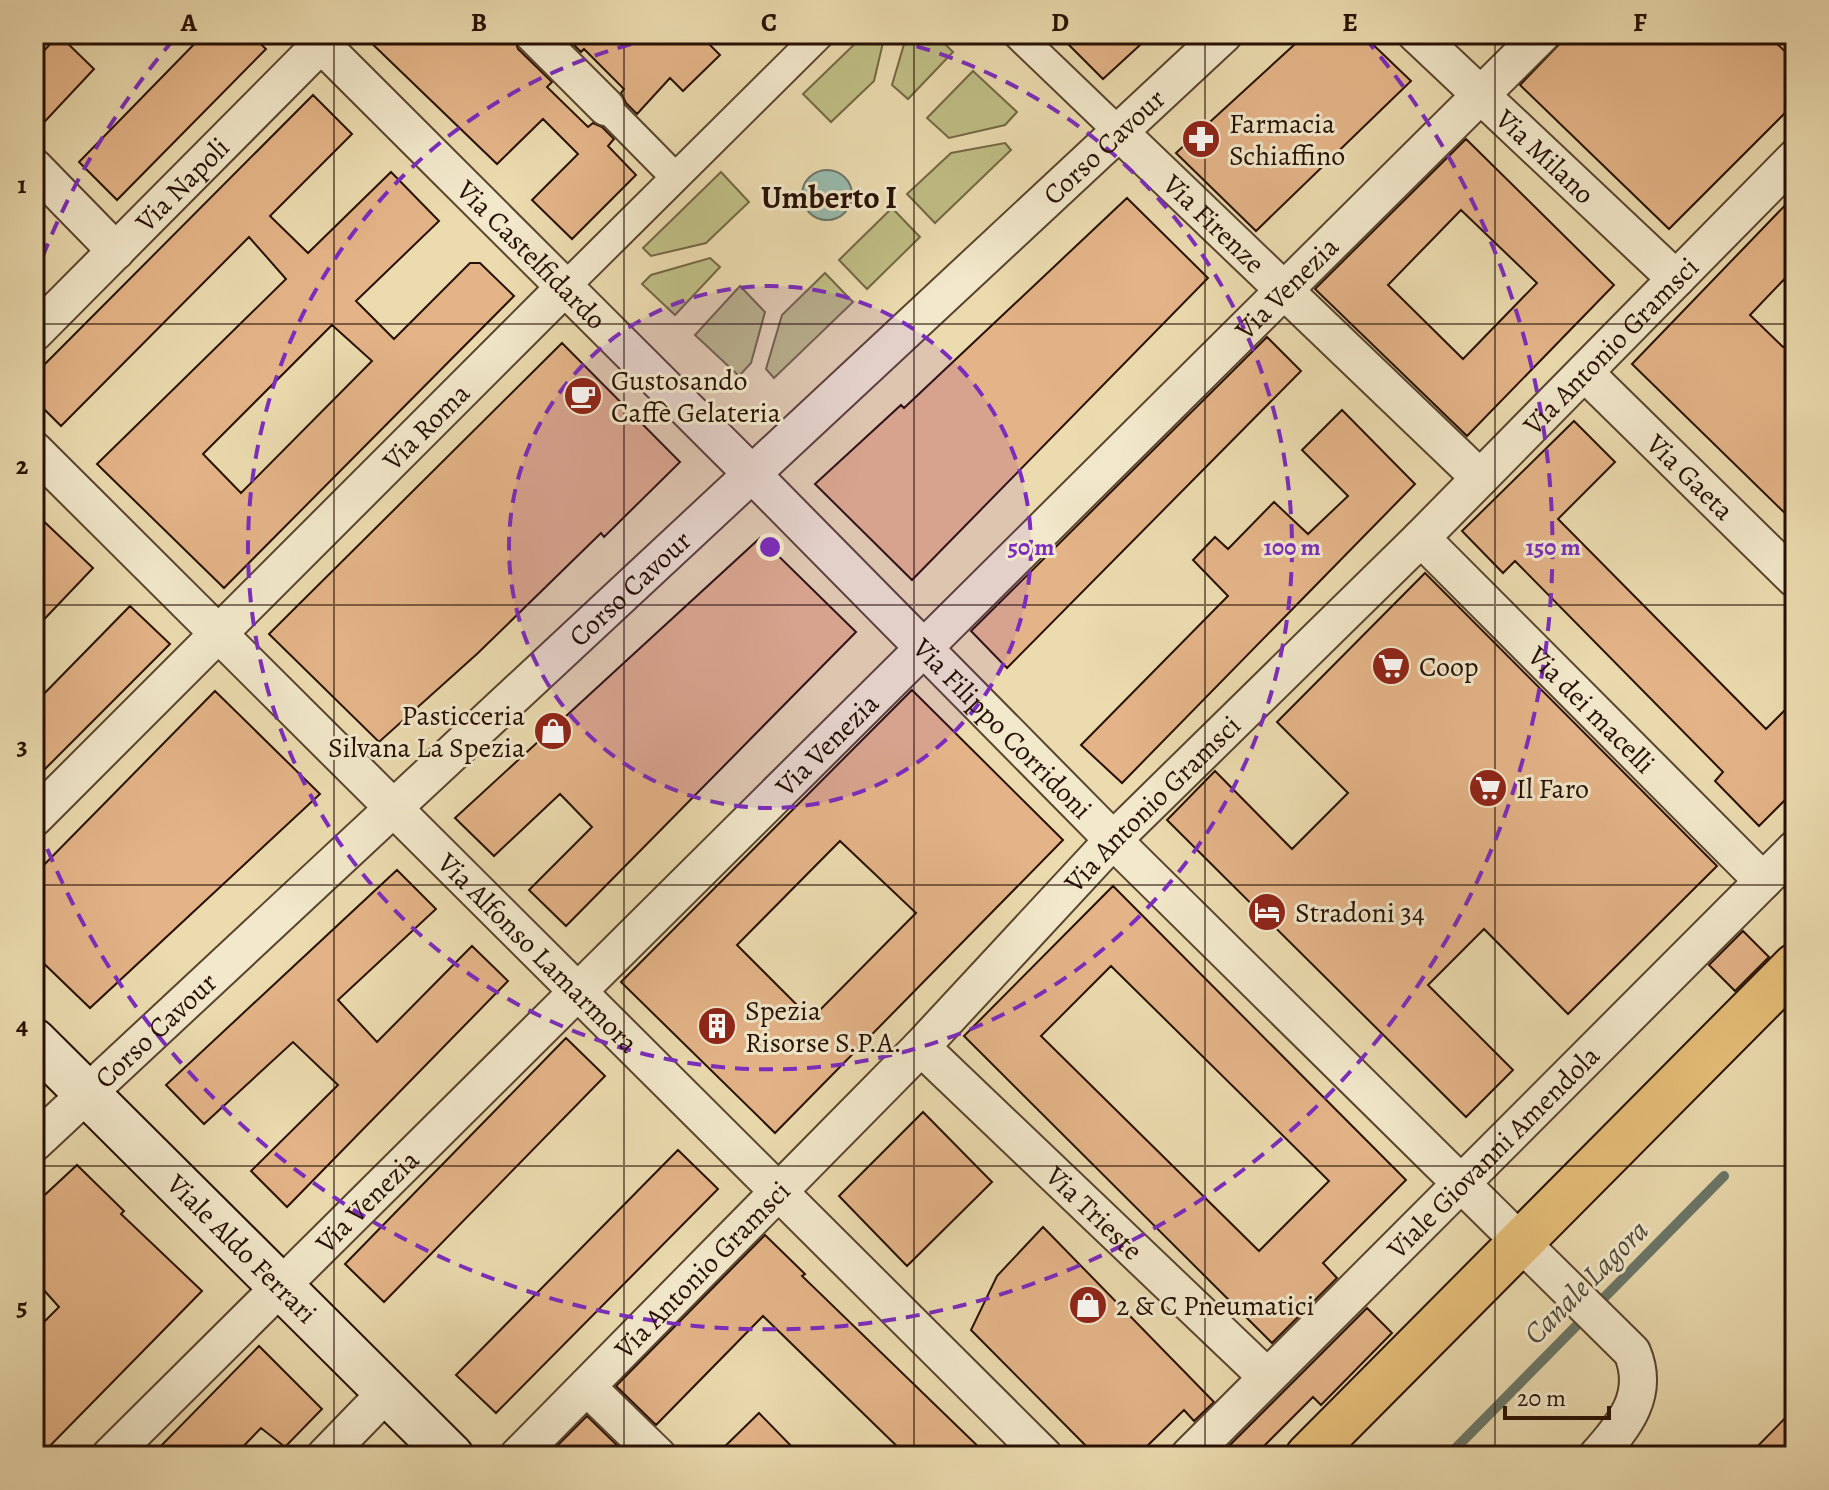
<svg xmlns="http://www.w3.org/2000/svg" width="1829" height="1490" viewBox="0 0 1829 1490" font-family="Alegreya,serif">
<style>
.green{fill:#bfbe85;stroke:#736744;stroke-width:2}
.water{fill:#98bbae;stroke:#6b776a;stroke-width:2}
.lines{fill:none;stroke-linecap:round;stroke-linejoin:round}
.stream{stroke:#6b776a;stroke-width:10}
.building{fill:#e4b488;stroke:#271003;stroke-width:2;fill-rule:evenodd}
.pedestrian-casing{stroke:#58432e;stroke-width:32}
.minor-casing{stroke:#58432e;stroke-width:40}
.secondary-casing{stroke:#271003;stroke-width:48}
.primary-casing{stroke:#271003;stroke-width:48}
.pedestrian{stroke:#f2e8cb;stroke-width:28}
.minor{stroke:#f2e8cb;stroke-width:36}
.secondary{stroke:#f2e8cb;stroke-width:44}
.primary{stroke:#e6be78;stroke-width:44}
.grid{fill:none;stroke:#271003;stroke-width:2;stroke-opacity:0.55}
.ring{fill:none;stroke:#7b2cbf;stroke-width:4;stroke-dasharray:14 10}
.labels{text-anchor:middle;stroke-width:6;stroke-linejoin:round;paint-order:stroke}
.poi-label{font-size:28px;fill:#271003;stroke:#f2e8cb;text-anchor:start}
.street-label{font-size:28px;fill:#271003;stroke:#f2e8cb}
.water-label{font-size:30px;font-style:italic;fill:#4f4c3f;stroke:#f2e8cb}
.quarter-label{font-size:32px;font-weight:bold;fill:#271003;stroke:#f2e8cb}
.centre{fill:#7b2cbf;stroke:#f2e8cb;stroke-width:4}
.ring-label{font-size:24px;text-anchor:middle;font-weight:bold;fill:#7b2cbf;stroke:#f2e8cb;stroke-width:6;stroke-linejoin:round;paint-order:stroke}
.neatline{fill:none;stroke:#271003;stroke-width:3}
.grid-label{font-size:26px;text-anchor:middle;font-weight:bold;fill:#271003}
</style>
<rect width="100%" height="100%" fill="#ebdbaf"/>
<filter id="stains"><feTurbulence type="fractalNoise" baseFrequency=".0025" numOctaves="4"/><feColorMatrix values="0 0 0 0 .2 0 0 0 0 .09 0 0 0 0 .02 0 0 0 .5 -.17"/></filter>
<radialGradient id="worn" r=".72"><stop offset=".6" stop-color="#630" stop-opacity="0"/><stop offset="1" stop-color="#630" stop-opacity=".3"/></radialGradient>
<!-- green -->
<path class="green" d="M 865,34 L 885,34 L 874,81 L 831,122 L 803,94 Z
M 907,34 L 935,34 L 953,52 L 908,99 L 892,85 Z
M 973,71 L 1017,112 L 1005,125 L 949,138 L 927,118 Z
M 1005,143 L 1011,150 L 935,223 L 907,194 L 951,153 Z
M 721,172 L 749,202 L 706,243 L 651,256 L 643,248 Z
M 892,208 L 920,237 L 867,289 L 839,260 Z
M 710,258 L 720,267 L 675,315 L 642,284 L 651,275 Z
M 825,273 L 853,302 L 774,378 L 766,369 L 782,315 Z
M 740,286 L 765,312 L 751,363 L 739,376 L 695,335 Z"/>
<!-- water -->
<path class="water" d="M802 195a25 25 0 1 1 50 0a25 25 0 1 1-50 0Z"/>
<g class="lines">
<!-- stream -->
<path class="stream" d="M 1448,1456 L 1724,1176"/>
</g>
<!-- building -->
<path class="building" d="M 204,34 L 250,34 L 266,49 L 117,200 L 79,162 Z
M 362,34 L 513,34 L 518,49 L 552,82 L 547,87 L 588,127 L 593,123 L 602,127 L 614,139 L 608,146 L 636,175 L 572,239 L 532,200 L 578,154 L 543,119 L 497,164 Z
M 563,34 L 699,34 L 720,55 L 683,91 L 670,78 L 637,114 L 626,103 L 621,93 L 624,89 L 584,49 L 581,52 Z
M 1058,34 L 1152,34 L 1103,79 Z
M 1306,34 L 1362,34 L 1411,81 L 1256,231 L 1176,153 Z
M 1569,34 L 1767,34 L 1795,61 L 1795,103 L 1669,229 L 1520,85 Z
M 59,35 L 94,69 L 34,133 L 34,61 Z
M 313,95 L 352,134 L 270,216 L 308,253 L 391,172 L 439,221 L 356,301 L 394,339 L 470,263 L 480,263 L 514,296 L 224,588 L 97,464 L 286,279 L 249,237 L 61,426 L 34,399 L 34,375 ZM 332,325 L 372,361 L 241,493 L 203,454 Z
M 1466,139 L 1614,285 L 1467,436 L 1315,289 ZM 1461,210 L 1537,283 L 1463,359 L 1388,285 Z
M 1795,195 L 1795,268 L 1750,315 L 1783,347 L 1795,340 L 1795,523 L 1632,364 Z
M 1127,198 L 1208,278 L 912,580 L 815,484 L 901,405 L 904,408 Z
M 1267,337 L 1301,371 L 1007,668 L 971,631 Z
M 562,343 L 680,462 L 604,537 L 601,533 L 478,653 L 379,742 L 269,634 Z
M 1342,410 L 1415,484 L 1122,783 L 1081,745 L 1228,596 L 1193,560 L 1215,537 L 1228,549 L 1274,502 L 1308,534 L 1348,496 L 1302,450 Z
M 1574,421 L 1615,462 L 1558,519 L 1766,729 L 1795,700 L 1795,790 L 1759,826 L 1715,781 L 1723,772 L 1515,561 L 1503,573 L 1462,531 Z
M 34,512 L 93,568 L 34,630 Z
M 760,538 L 856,632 L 566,926 L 529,890 L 592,827 L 560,794 L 494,856 L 455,818 Z
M 1425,573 L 1717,866 L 1568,1014 L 1484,929 L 1428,985 L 1513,1070 L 1466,1117 L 1167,820 L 1215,771 L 1292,849 L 1348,793 L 1277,722 Z
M 130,606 L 170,644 L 34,780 L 34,704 Z
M 912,690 L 1063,840 L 775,1133 L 621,982 ZM 840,841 L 916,913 L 811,1019 L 737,945 Z
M 215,691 L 320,794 L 90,1008 L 34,954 L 34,875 Z
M 397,870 L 436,909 L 338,1000 L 377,1042 L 472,946 L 508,981 L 287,1207 L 251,1171 L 338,1085 L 293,1042 L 204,1124 L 166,1085 Z
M 1113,886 L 1406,1180 L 1323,1263 L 1337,1278 L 1272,1343 L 964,1036 ZM 1111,966 L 1329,1181 L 1259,1251 L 1041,1036 Z
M 1743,931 L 1769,957 L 1735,991 L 1709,965 Z
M 566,1038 L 605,1076 L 384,1302 L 345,1264 Z
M 923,1112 L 992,1182 L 907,1266 L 839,1196 Z
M 678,1150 L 718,1189 L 496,1413 L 456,1375 Z
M 77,1165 L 124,1211 L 121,1214 L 202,1291 L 40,1456 L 34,1456 L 34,1332 L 59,1307 L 34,1279 L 34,1205 Z
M 1043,1227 L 1214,1402 L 1194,1421 L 1184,1410 L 1137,1456 L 1096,1456 L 971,1330 L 997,1276 Z
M 765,1235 L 805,1274 L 802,1276 L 988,1456 L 907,1456 L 763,1316 L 656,1425 L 616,1386 Z
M 1367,1308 L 1392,1333 L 1321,1405 L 1313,1397 L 1254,1456 L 1229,1456 L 1224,1451 Z
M 259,1346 L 322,1409 L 285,1447 L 261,1428 L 234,1456 L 151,1456 Z
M 1795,1408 L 1795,1456 L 1748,1456 Z
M 759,1413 L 801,1456 L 715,1456 Z
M 587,1416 L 627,1455 L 547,1456 Z"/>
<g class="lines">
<!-- pedestrian casing -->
<g class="pedestrian-casing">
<path id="pedestrian" d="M 1017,34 L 1119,132
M 606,107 L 675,177
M 565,287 L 820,34"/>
</g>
<!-- minor casing -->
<g class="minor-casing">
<g id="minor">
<path id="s1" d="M 311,34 L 752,474 L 1130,857 L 1632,1352 C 1650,1394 1625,1425 1597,1456"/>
<path d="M 533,34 L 606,107"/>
<path id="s2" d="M 1416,34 L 1676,279"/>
<path id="s3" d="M 1119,132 L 1480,478"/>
<path d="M 34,167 L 116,251"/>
<path id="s4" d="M 34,333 L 331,34"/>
<path id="s5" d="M 1585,373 L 1795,579"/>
<path id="s6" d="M 34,450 L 1044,1456"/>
<path id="s7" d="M 1421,538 L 1763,881"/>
<path id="s8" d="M 34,818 L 565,287"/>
<path id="s9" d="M 921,1047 L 1267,1377"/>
<path id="s10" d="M 34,1143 L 1224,34"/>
<path d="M 587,1387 L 658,1456"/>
<path id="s11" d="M 110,1456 L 1542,34"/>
<path d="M 325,1456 L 387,1392"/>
<path id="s12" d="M 518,1456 L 921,1047 L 1113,840 L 1421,538 L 1795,158"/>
<path id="s13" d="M 1189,1456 L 1795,849"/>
</g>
</g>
<!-- secondary casing -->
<g class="secondary-casing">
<g id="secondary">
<path id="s14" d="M 34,1041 L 451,1456"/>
</g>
</g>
<!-- primary casing -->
<g class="primary-casing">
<path id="primary" d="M 1308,1456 L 1795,966"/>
</g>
<!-- pedestrian -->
<use href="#pedestrian" class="pedestrian"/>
<!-- minor -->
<use href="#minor" class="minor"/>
<!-- secondary -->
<use href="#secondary" class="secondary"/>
<!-- primary -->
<use href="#primary" class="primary"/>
</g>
<!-- grid -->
<path class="grid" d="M 334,34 L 334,1456M 624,34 L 624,1456M 914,34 L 914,1456M 1205,34 L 1205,1456M 1495,34 L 1495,1456M 34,324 L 1795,324M 34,605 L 1795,605M 34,885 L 1795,885M 34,1166 L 1795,1166"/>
<!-- distance rings -->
<circle cx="770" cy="547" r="261" fill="#7b2cbf" fill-opacity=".12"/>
<g class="ring">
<circle cx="770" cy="547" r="261"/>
<path d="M870 35A522 522 0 1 1 670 35"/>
<path d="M34 279A783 783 0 0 1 175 38M1365 38A783 783 0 1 1 34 815"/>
</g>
<!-- icons -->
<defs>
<g id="pharmacy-disc" transform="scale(2)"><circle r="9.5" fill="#8f2418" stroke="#f2e8cb"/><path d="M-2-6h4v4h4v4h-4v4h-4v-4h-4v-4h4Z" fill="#fff"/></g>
<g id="cafe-disc" transform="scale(2)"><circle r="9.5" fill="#8f2418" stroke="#f2e8cb"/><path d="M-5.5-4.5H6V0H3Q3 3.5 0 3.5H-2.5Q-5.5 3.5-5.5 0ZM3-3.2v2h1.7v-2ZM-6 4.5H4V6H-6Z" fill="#fff"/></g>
<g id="supermarket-disc" transform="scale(2)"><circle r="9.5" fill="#8f2418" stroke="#f2e8cb"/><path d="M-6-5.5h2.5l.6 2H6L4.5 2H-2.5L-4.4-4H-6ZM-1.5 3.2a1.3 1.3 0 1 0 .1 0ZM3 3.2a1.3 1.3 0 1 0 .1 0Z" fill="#fff"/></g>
<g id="shop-disc" transform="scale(2)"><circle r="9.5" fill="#8f2418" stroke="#f2e8cb"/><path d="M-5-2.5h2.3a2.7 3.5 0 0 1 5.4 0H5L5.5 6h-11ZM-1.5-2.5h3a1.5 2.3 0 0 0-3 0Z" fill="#fff"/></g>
<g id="hotel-disc" transform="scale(2)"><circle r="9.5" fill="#8f2418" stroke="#f2e8cb"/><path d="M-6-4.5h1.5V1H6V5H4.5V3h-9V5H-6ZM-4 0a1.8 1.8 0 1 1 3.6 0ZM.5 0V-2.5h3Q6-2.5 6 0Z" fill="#fff"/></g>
<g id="building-disc" transform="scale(2)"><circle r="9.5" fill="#8f2418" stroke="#f2e8cb"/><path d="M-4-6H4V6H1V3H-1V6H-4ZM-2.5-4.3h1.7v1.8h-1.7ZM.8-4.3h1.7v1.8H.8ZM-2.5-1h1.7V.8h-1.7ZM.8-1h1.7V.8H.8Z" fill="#fff"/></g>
</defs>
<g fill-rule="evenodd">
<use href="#pharmacy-disc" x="1201" y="139"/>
<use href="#cafe-disc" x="583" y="396"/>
<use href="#supermarket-disc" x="1391" y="666"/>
<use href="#shop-disc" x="553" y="731"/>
<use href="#supermarket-disc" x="1488" y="788"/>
<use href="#hotel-disc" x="1267" y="912"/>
<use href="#building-disc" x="717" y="1026"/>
<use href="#shop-disc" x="1088" y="1305"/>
</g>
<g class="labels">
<!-- poi labels -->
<g class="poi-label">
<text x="1229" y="133">Farmacia<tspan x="1229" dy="32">Schiaffino</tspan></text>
<text x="611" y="390">Gustosando<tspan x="611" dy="32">Caffè Gelateria</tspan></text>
<text x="1419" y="676">Coop</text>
<text x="525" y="725" text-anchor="end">Pasticceria<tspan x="525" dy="32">Silvana La Spezia</tspan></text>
<text x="1516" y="798">Il Faro</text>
<text x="1295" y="922">Stradoni 34</text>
<text x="745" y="1020">Spezia<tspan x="745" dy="32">Risorse S.P.A.</tspan></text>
<text x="1116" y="1315">2 &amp; C Pneumatici</text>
</g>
<!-- street labels -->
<g class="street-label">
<text dy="10" stroke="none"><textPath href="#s10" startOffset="1462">Corso Cavour</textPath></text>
<text dy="10" stroke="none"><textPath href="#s2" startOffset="178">Via Milano</textPath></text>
<text dy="10" stroke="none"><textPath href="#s4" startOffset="210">Via Napoli</textPath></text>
<text dy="10" stroke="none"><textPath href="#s3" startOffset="132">Via Firenze</textPath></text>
<text dy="10" stroke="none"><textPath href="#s1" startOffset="312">Via Castelfidardo</textPath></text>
<text dy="10" stroke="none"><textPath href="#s11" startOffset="1658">Via Venezia</textPath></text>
<text dy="10" stroke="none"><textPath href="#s12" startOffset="1558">Via Antonio Gramsci</textPath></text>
<text dy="10" stroke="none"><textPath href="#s8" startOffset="554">Via Roma</textPath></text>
<text dy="10" stroke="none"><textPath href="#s5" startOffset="148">Via Gaeta</textPath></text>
<text dy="10" stroke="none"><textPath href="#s10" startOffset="814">Corso Cavour</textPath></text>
<text dy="10" stroke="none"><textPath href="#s7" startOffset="242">Via dei macelli</textPath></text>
<text dy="10" stroke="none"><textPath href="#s1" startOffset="980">Via Filippo Corridoni</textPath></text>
<text dy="10" stroke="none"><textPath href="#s11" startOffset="1010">Via Venezia</textPath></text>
<text dy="10" stroke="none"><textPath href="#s12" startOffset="910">Via Antonio Gramsci</textPath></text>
<text dy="10" stroke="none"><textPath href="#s6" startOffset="712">Via Alfonso Lamarmora</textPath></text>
<text dy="10" stroke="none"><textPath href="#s10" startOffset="166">Corso Cavour</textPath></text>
<text dy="10" stroke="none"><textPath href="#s13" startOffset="430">Viale Giovanni Amendola</textPath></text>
<text dy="10" stroke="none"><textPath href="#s11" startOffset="362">Via Venezia</textPath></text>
<text dy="10" stroke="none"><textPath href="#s9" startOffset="240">Via Trieste</textPath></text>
<text dy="10" stroke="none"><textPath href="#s14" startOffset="294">Viale Aldo Ferrari</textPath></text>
<text dy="10" stroke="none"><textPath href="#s12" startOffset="262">Via Antonio Gramsci</textPath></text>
</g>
<!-- water labels -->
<g class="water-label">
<text transform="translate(1586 1282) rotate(-45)" y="10">Canale Lagora</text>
</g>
<!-- quarter labels -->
<g class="quarter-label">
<text x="829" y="208">Umberto I</text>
</g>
</g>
<circle cx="770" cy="547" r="12" class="centre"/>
<g class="ring-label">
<text x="1031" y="555">50 m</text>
<text x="1292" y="555">100 m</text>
<text x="1553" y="555">150 m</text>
</g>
<!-- margin -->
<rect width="1829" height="1490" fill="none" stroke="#ebdbaf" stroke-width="88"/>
<!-- scale -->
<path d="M1505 1406v12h104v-12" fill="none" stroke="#271003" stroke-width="4"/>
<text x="1517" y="1406" font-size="24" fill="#271003" stroke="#f2e8cb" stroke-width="6" paint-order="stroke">20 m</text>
<rect x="44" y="44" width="1741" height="1402" class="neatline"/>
<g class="grid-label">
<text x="189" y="31">A</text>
<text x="479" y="31">B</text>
<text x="769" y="31">C</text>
<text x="1060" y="31">D</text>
<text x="1350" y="31">E</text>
<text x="1640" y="31">F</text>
<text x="22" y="193">1</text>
<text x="22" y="474">2</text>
<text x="22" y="754">3</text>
<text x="22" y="1034">4</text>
<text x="22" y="1315">5</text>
</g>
<rect width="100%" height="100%" filter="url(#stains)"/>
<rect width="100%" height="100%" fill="url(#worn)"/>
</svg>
